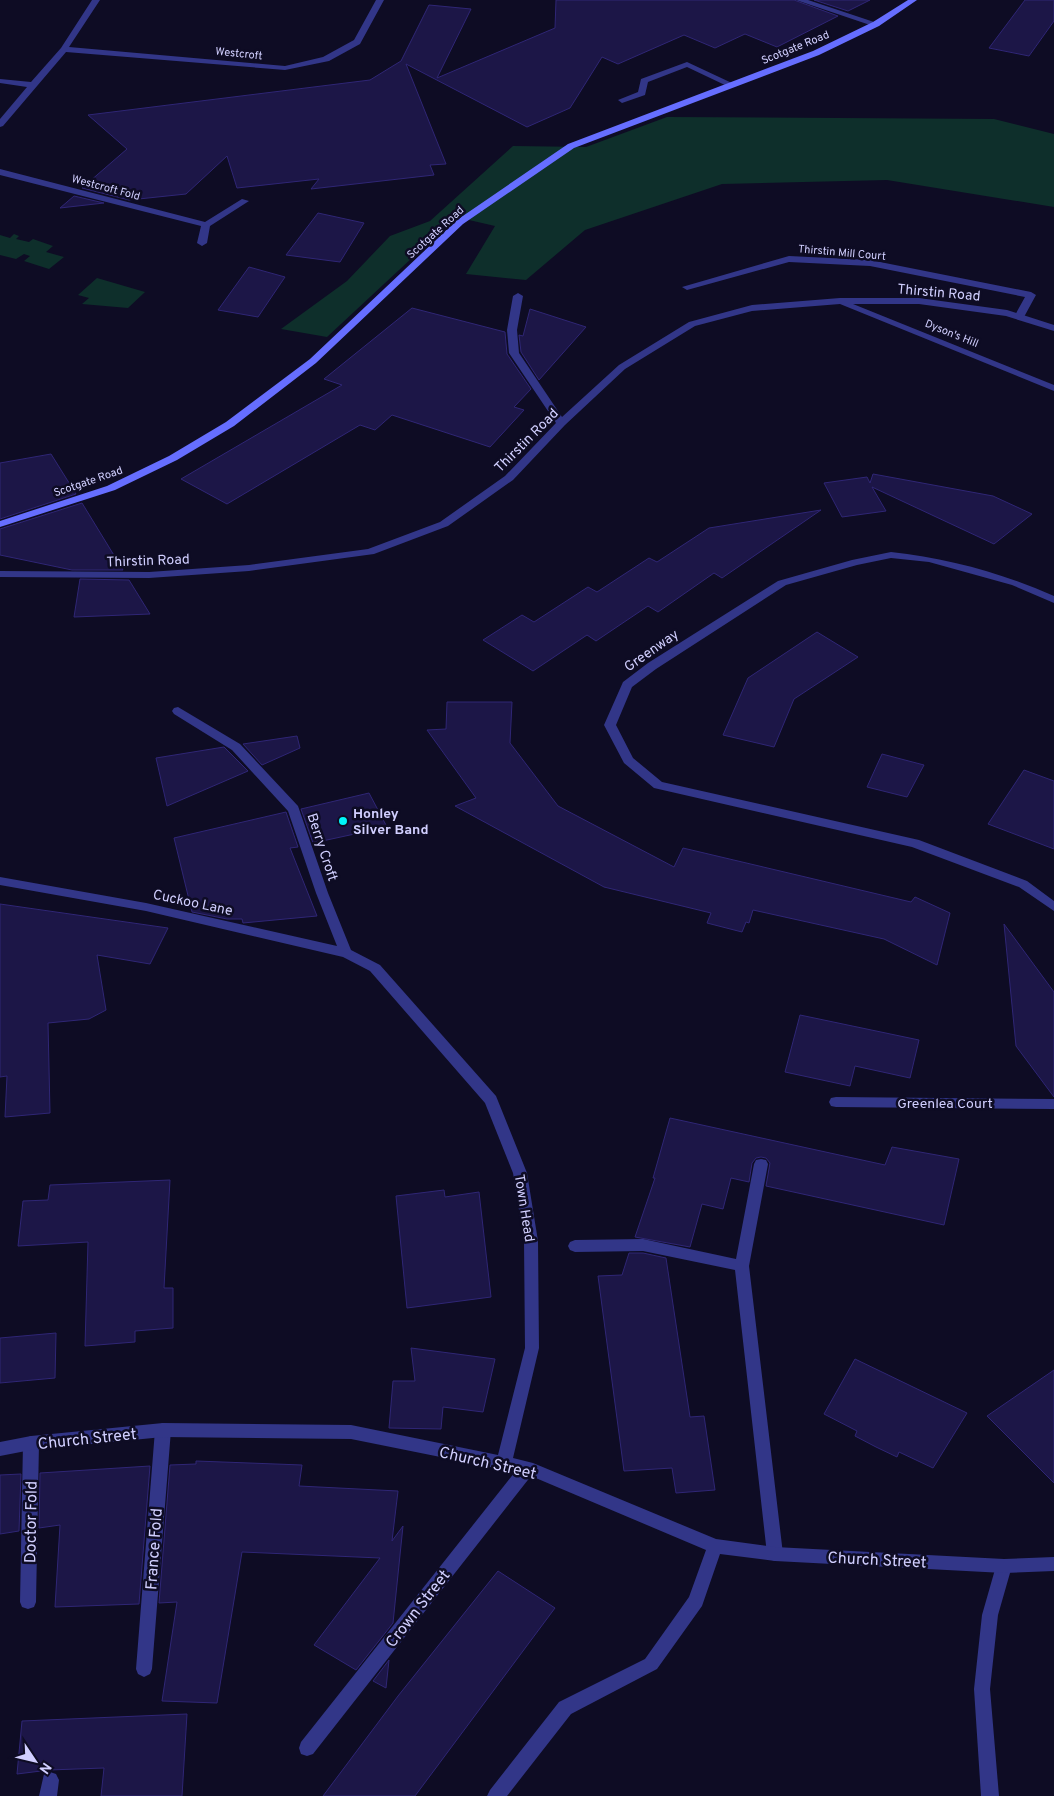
<svg xmlns="http://www.w3.org/2000/svg" width="1054" height="1796" viewBox="0 0 1054 1796" font-family="Overpass,sans-serif">
<style>
.green{fill:#0e2f2b}
.building{fill:#1c1647;stroke:#2f2675}
.lines{fill:none;stroke-linecap:round;stroke-linejoin:round}
.lane{fill:#323688;fill-rule:evenodd}
.street{fill:#323688;fill-rule:evenodd}
.secondary{fill:#666eff;fill-rule:evenodd}
.poi-dot{fill:#00f5fa;stroke:#0e0c24;stroke-width:2}
.labels{text-anchor:middle;stroke-width:5;stroke-linejoin:round;paint-order:stroke}
.far-street-label{font-size:11px;fill:#d1cfff;stroke:#0e0c24}
.street-label{font-size:14px;fill:#d1cfff;stroke:#0e0c24}
.poi-label{font-size:14px;font-weight:bold;fill:#d1cfff;stroke:#0e0c24;text-anchor:start}
.near-street-label{font-size:16px;fill:#d1cfff;stroke:#0e0c24}
</style>
<rect width="100%" height="100%" fill="#0e0c24"/>
<!-- green -->
<path class="green" d="M 667,117 L 994,119 L 1054,134 L 1054,207 L 887,180 L 722,184 L 585,230 L 526,280 L 466,274 L 495,226 L 456,217 L 327,337 L 281,329 L 347,281 L 390,236 L 430,221 L 513,146 L 586,147 Z
M 14,234 L 19,236 L 16,239 L 29,242 L 33,239 L 53,246 L 46,252 L 64,257 L 49,269 L 24,261 L 30,256 L 24,254 L 16,259 L 0,255 L 0,235 L 10,238 Z
M 97,278 L 145,292 L 128,308 L 82,304 L 89,298 L 78,295 Z"/>
<!-- building -->
<path class="building" d="M 556,0 L 794,0 L 838,16 L 777,47 L 745,34 L 715,48 L 684,35 L 618,64 L 602,57 L 570,108 L 527,127 L 406,64 L 446,164 L 430,165 L 434,175 L 311,189 L 319,179 L 237,188 L 227,156 L 186,194 L 129,200 L 82,188 L 127,149 L 88,115 L 370,80 L 401,61 L 429,5 L 471,9 L 437,78 L 555,28 Z
M 814,0 L 870,0 L 848,11 Z
M 1025,0 L 1054,0 L 1054,21 L 1029,56 L 989,48 Z
M 74,196 L 104,203 L 60,208 Z
M 318,213 L 364,223 L 340,262 L 286,255 Z
M 249,267 L 285,277 L 258,317 L 218,310 Z
M 412,308 L 505,332 L 507,354 L 531,389 L 514,407 L 524,410 L 490,447 L 392,415 L 375,430 L 360,425 L 227,504 L 181,479 L 342,385 L 324,379 Z
M 530,309 L 586,327 L 539,380 L 521,352 L 519,335 L 523,336 Z
M 51,454 L 76,494 L 0,519 L 0,463 Z
M 873,474 L 993,496 L 1032,514 L 994,544 L 872,487 L 886,511 L 842,517 L 824,483 L 867,477 L 870,483 Z
M 82,503 L 123,570 L 72,570 L 0,555 L 0,529 Z
M 821,510 L 722,578 L 714,573 L 658,612 L 648,606 L 596,641 L 587,635 L 533,671 L 483,640 L 522,615 L 534,622 L 588,587 L 597,592 L 649,558 L 657,562 L 709,528 Z
M 80,579 L 129,580 L 150,614 L 74,617 Z
M 817,632 L 858,657 L 794,699 L 774,747 L 723,735 L 748,678 Z
M 447,702 L 512,702 L 510,743 L 558,806 L 674,867 L 683,848 L 911,902 L 915,897 L 950,913 L 937,965 L 884,939 L 753,910 L 749,923 L 746,922 L 742,932 L 707,923 L 711,913 L 604,887 L 455,806 L 476,798 L 427,730 L 446,729 Z
M 297,736 L 300,748 L 262,765 L 243,744 Z
M 224,747 L 248,771 L 167,806 L 156,758 Z
M 882,754 L 924,765 L 907,797 L 867,787 Z
M 1024,770 L 1054,781 L 1054,849 L 988,824 Z
M 369,793 L 387,827 L 313,843 L 301,809 Z
M 286,812 L 298,847 L 290,848 L 317,916 L 243,923 L 242,919 L 227,919 L 192,912 L 174,838 Z
M 0,904 L 168,928 L 150,964 L 97,955 L 106,1010 L 89,1019 L 48,1023 L 50,1113 L 5,1117 L 7,1076 L 0,1077 Z
M 1004,924 L 1054,992 L 1054,1097 L 1016,1046 Z
M 800,1015 L 919,1040 L 910,1078 L 855,1066 L 850,1086 L 785,1072 Z
M 670,1118 L 885,1165 L 892,1147 L 959,1159 L 944,1225 L 766,1186 L 770,1163 L 766,1158 L 761,1157 L 756,1158 L 752,1163 L 749,1182 L 731,1178 L 723,1209 L 702,1204 L 690,1247 L 635,1237 L 655,1178 L 653,1178 Z
M 170,1180 L 164,1288 L 173,1288 L 173,1328 L 135,1331 L 135,1342 L 85,1346 L 88,1242 L 18,1246 L 23,1201 L 48,1200 L 50,1185 Z
M 444,1190 L 445,1197 L 479,1192 L 491,1297 L 407,1308 L 396,1196 Z
M 629,1253 L 643,1253 L 666,1258 L 690,1417 L 704,1416 L 715,1490 L 676,1493 L 672,1468 L 624,1471 L 598,1276 L 622,1275 Z
M 56,1333 L 55,1378 L 0,1383 L 0,1338 Z
M 411,1348 L 495,1359 L 483,1412 L 443,1407 L 441,1429 L 389,1428 L 393,1381 L 415,1381 Z
M 855,1359 L 967,1413 L 933,1468 L 899,1452 L 897,1457 L 876,1447 L 855,1436 L 857,1431 L 824,1414 Z
M 1054,1370 L 1054,1483 L 987,1416 Z
M 196,1461 L 302,1465 L 299,1486 L 398,1491 L 392,1541 L 403,1526 L 393,1623 L 356,1670 L 314,1645 L 380,1558 L 242,1552 L 217,1703 L 162,1701 L 177,1602 L 159,1603 L 170,1465 L 196,1464 Z
M 150,1466 L 139,1604 L 55,1607 L 60,1525 L 39,1528 L 40,1473 Z
M 21,1474 L 19,1531 L 0,1534 L 0,1475 Z
M 498,1571 L 555,1608 L 415,1796 L 323,1796 L 398,1696 Z
M 389,1660 L 386,1688 L 373,1681 Z
M 187,1714 L 182,1796 L 101,1796 L 104,1768 L 49,1770 L 17,1774 L 22,1721 Z"/>
<g class="lines">
<!-- lane -->
<path class="lane" d="M 796,0 L 808,0 L 880,24 L 873,26 Z
M 789,256 L 870,260 L 1031,292 L 1036,295 L 1024,317 L 1019,320 L 1014,317 L 1025,297 L 870,266 L 789,262 L 687,290 L 682,287 Z
M 836,1097 L 1054,1099 L 1054,1109 L 836,1107 L 831,1106 L 829,1102 L 831,1098 Z
M 761,1159 L 766,1160 L 768,1164 L 749,1266 L 783,1554 L 781,1559 L 775,1561 L 769,1559 L 767,1554 L 735,1270 L 643,1251 L 575,1252 L 570,1250 L 568,1246 L 570,1242 L 575,1240 L 643,1239 L 736,1259 L 754,1164 L 756,1160 Z
M 163,1423 L 168,1425 L 171,1430 L 152,1669 L 150,1674 L 144,1677 L 138,1674 L 136,1669 L 155,1430 L 158,1425 Z
M 31,1436 L 36,1438 L 39,1443 L 36,1602 L 34,1607 L 28,1609 L 22,1607 L 20,1602 L 23,1443 L 26,1438 Z
M 1004,1559 L 1010,1561 L 1012,1566 L 998,1615 L 990,1689 L 999,1796 L 981,1796 L 974,1689 L 982,1615 L 996,1566 L 998,1561 Z
M 50,1772 L 56,1774 L 59,1780 L 57,1796 L 39,1796 L 44,1774 Z"/>
<!-- street -->
<path class="street" d="M 92,0 L 100,0 L 69,47 L 285,66 L 323,57 L 354,40 L 376,0 L 384,0 L 360,44 L 329,61 L 285,70 L 66,52 L 3,126 L 0,127 L 0,119 L 27,87 L 0,83 L 0,79 L 31,82 L 61,48 Z
M 687,62 L 734,84 L 727,86 L 687,67 L 648,82 L 645,95 L 622,103 L 618,100 L 638,92 L 641,79 Z
M 0,169 L 205,222 L 242,199 L 249,201 L 210,226 L 207,243 L 202,246 L 197,243 L 201,226 L 0,175 Z
M 518,293 L 523,296 L 517,330 L 519,353 L 562,417 L 619,365 L 689,322 L 752,305 L 840,298 L 919,298 L 1007,310 L 1054,325 L 1054,331 L 1006,316 L 919,304 L 853,304 L 1054,385 L 1054,391 L 840,304 L 752,311 L 695,326 L 625,369 L 565,425 L 513,480 L 448,526 L 374,554 L 249,571 L 149,578 L 0,577 L 0,571 L 149,572 L 249,565 L 368,549 L 440,522 L 505,476 L 556,423 L 509,353 L 507,330 L 513,296 Z
M 891,552 C 947,558 1002,573 1054,596 L 1054,603 L 1012,585 L 929,562 L 891,558 L 857,565 L 786,585 L 656,669 L 632,687 L 616,725 L 633,758 L 662,782 L 919,840 L 1027,881 L 1054,901 L 1054,911 L 1019,887 L 912,847 L 654,788 L 624,763 L 604,725 L 623,682 L 648,663 L 778,581 L 852,560 Z
M 178,707 L 240,744 L 298,806 L 328,893 L 351,950 L 380,965 L 496,1096 L 527,1173 L 538,1241 L 539,1348 L 513,1458 L 533,1463 L 716,1539 L 775,1547 L 1004,1559 L 1054,1557 L 1054,1571 L 1004,1573 L 775,1561 L 720,1554 L 702,1606 L 657,1669 L 571,1714 L 507,1796 L 487,1796 L 490,1790 L 559,1702 L 645,1659 L 689,1597 L 706,1550 L 531,1476 L 313,1754 L 307,1756 L 301,1754 L 299,1748 L 301,1742 L 515,1472 L 351,1439 L 163,1437 L 31,1450 L 0,1456 L 0,1442 L 31,1436 L 163,1423 L 351,1425 L 498,1455 L 525,1348 L 524,1241 L 513,1173 L 485,1103 L 370,971 L 343,957 L 146,911 L 0,885 L 0,877 L 146,903 L 337,946 L 316,893 L 288,811 L 232,750 L 174,714 L 172,711 L 174,708 Z"/>
<!-- secondary -->
<path class="secondary" d="M 908,0 L 917,0 L 879,26 L 819,55 L 574,148 L 463,224 L 316,363 L 234,426 L 177,460 L 115,490 L 0,527 L 0,521 L 107,486 L 169,456 L 226,422 L 310,359 L 457,220 L 568,144 L 813,51 L 873,22 Z"/>
</g>
<!-- markers -->
<circle class="poi-dot" cx="343" cy="821" r="5"/>
<g class="labels">
<!-- far-street labels -->
<g class="far-street-label">
<text transform="translate(795 47) rotate(-22)" y="4">Scotgate Road</text>
<text transform="translate(239 53) rotate(6)" y="4">Westcroft</text>
<text transform="translate(106 187) rotate(15)" y="4">Westcroft Fold</text>
<text transform="translate(435 232) rotate(-42)" y="4">Scotgate Road</text>
<text transform="translate(842 252) rotate(5)" y="4">Thirstin Mill Court</text>
<text transform="translate(952 333) rotate(22)" y="4">Dyson's Hill</text>
<text transform="translate(88 481) rotate(-19)" y="4">Scotgate Road</text>
</g>
<!-- street labels -->
<g class="street-label">
<text transform="translate(939 292) rotate(5)" y="5">Thirstin Road</text>
<text transform="translate(526 440) rotate(-45)" y="5">Thirstin Road</text>
<text transform="translate(148 560) rotate(-2)" y="5">Thirstin Road</text>
<text transform="translate(651 650) rotate(-35)" y="5">Greenway</text>
<text transform="translate(323 847) rotate(72)" y="5">Berry Croft</text>
<text transform="translate(193 902) rotate(12)" y="5">Cuckoo Lane</text>
<text x="945" y="1108">Greenlea Court</text>
<text transform="translate(525 1208) rotate(81)" y="5">Town Head</text>
</g>
<!-- poi labels -->
<g class="poi-label">
<text x="353" y="818">Honley<tspan x="353" dy="16">Silver Band</tspan></text>
</g>
<!-- near-street labels -->
<g class="near-street-label">
<text transform="translate(87 1438) rotate(-6)" y="6">Church Street</text>
<text transform="translate(488 1462) rotate(13)" y="6">Church Street</text>
<text transform="translate(30 1522) rotate(-89)" y="6">Doctor Fold</text>
<text transform="translate(153 1549) rotate(-86)" y="6">France Fold</text>
<text transform="translate(877 1559) rotate(3)" y="6">Church Street</text>
<text transform="translate(417 1608) rotate(-52)" y="6">Crown Street</text>
</g>
</g>
<!-- north arrow -->
<g transform="translate(35 1761) rotate(125)" stroke="#0e0c24" stroke-width="4" paint-order="stroke">
<path d="M0-4L9 19L0 12L-9 19Z" fill="#d1cfff"/>
<text y="-8" font-size="14" font-weight="bold" text-anchor="middle" fill="#d1cfff">N</text>
</g>
</svg>
